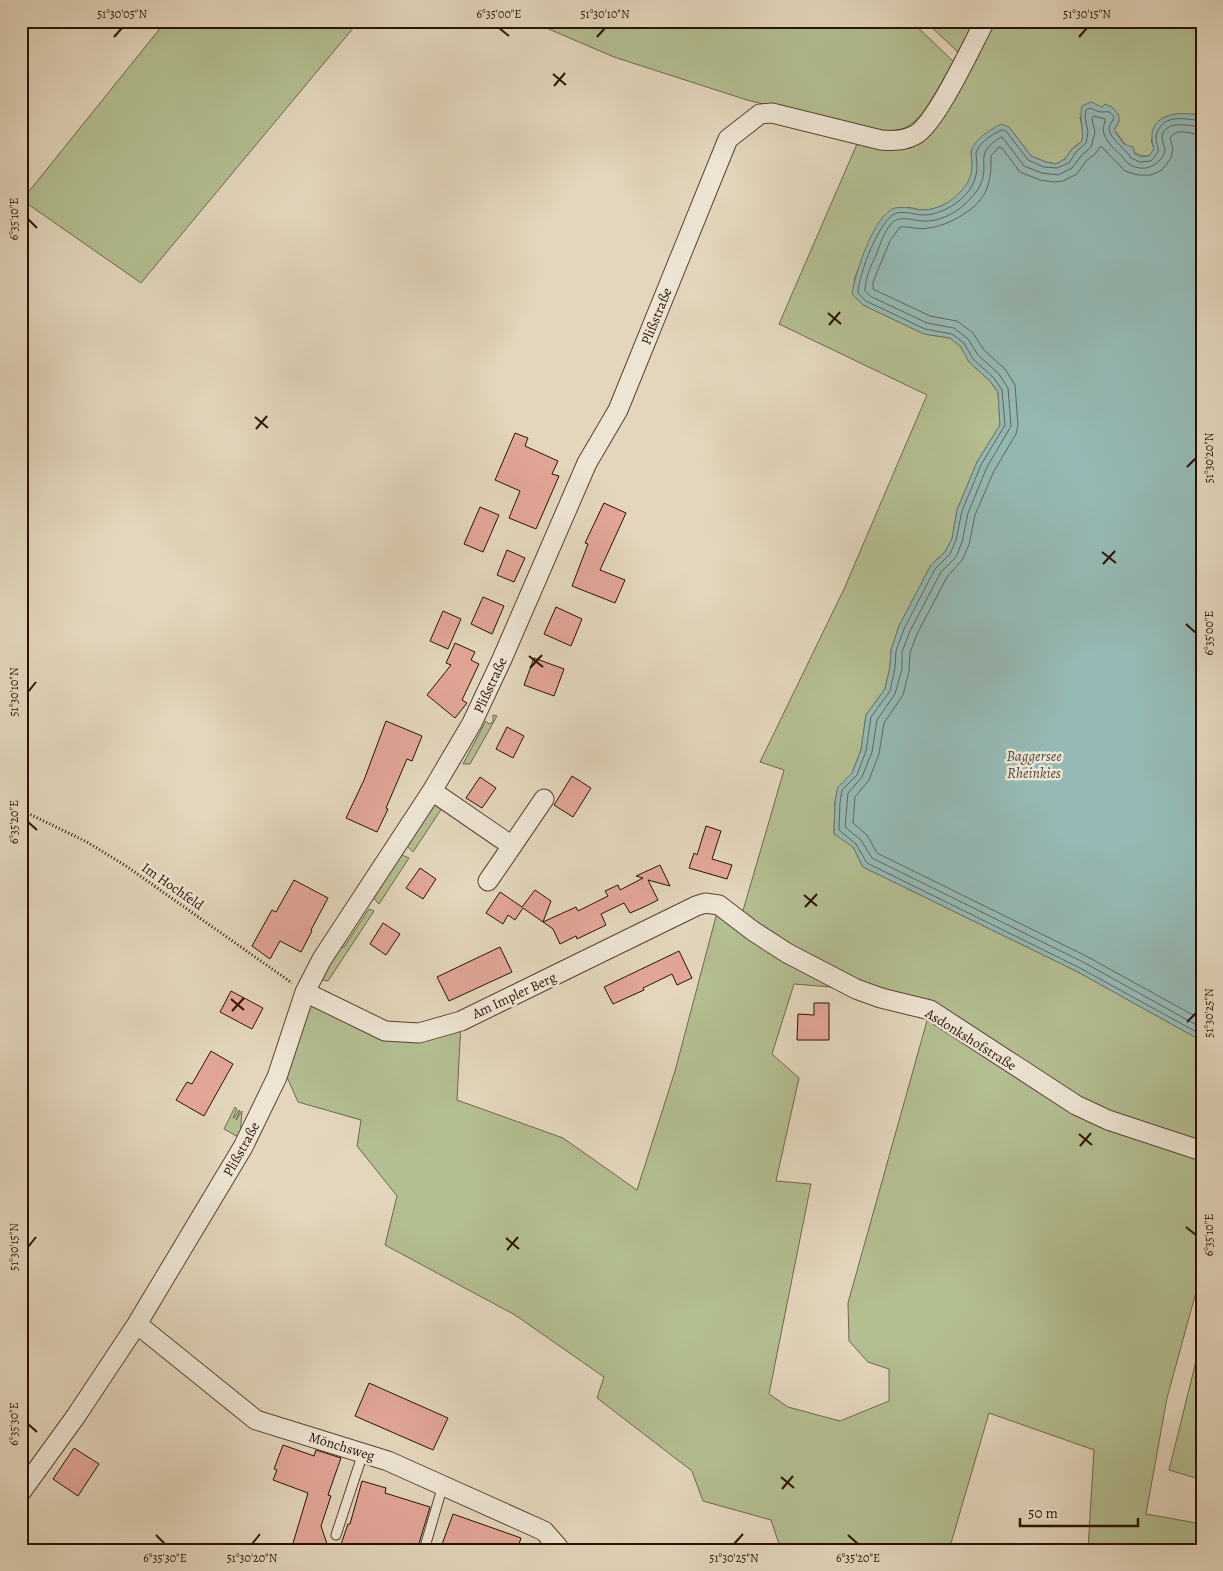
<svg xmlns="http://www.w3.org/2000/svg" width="1223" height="1571" viewBox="0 0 1223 1571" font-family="Alegreya,serif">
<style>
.green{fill:#b3be91;stroke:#6f684a}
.water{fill:#95b9b4;stroke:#6b766d}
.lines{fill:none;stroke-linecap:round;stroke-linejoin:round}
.shore{stroke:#60665c;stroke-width:1}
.building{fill:#e2a698;stroke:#2b1203}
.service-casing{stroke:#594331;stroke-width:11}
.minor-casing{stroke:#594331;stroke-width:21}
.path{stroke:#2b1203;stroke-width:3;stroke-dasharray:1 2.5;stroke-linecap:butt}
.service{stroke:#ede4d3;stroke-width:9}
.minor{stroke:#ede4d3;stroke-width:19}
.ticks{fill:none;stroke:#2b1203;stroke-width:2}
.labels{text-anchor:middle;stroke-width:5;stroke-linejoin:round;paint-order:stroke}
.street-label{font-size:14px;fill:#2b1203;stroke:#ede4d3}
.water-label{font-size:15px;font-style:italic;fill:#504c41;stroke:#ede4d3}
.neatline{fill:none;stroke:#2b1203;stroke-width:2}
.ticks-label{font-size:12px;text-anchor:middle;fill:#2b1203}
</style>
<rect width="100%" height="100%" fill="#e3d6bc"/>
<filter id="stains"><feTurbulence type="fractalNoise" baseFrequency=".004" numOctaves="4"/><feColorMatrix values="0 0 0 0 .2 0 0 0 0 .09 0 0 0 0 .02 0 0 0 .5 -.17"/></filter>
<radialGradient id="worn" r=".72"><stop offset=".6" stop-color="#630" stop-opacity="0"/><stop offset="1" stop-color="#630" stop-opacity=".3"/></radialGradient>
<!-- green -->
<path class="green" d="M 166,21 L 359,21 L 141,283 L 22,200 Z
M 530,21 L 911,21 L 954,62 C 942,83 926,120 902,129 C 896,131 888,132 882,133 L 747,100 L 614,57 Z
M 925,21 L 976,21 L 959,53 Z
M 992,21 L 1202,21 L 1202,116 L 1194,114 L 1151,140 L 1154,149 L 1149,156 C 1130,157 1125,142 1114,130 L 1119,121 L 1102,107 L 1080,117 L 1083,132 L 1082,141 L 1072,149 L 1065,159 L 1056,164 L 1046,162 L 1031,156 L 1009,127 L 971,151 C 972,160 974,174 969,182 C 961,197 940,210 923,210 C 918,210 913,208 908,207 L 873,233 L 855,277 L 853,294 L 863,305 L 924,334 L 950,338 L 961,347 L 969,362 L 990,381 L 998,392 L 1000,425 L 977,462 L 957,510 L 952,539 L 945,552 L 931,565 L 899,626 L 891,650 L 890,667 L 885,689 L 866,715 L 861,750 L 852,773 L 838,787 L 835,802 L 834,833 L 853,847 L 863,867 L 1078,972 L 1202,1041 L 1202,1270 L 1167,1398 L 1146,1514 L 1202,1524 L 1202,1550 L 1088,1550 L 1094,1450 L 989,1413 L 949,1550 L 781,1550 L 771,1520 L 703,1501 L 692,1471 L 597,1398 L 604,1377 L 515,1315 L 385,1245 L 397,1196 L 357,1146 L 361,1120 L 298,1102 L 287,1077 L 305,992 L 385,1031 L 461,1021 L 457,1100 L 563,1138 L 637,1190 L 675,1071 L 719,905 L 856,989 L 794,984 L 772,1054 L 799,1078 L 776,1181 L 811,1184 L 769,1394 L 788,1407 L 840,1421 L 889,1401 L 889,1369 L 868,1362 L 849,1341 L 848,1303 L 930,1010 L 841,976 L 742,914 L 784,770 L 760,762 L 844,589 L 927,395 L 779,324 L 857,144 L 877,147 L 904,146 Z
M 493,715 L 497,716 L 470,764 L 463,764 L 486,721 L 489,724 L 493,722 Z
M 433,803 L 444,805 L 413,852 L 406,845 Z
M 399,854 L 409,858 L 379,904 L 372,896 Z
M 369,909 L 374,911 L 328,981 L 317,979 L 337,948 L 344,947 Z
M 235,1107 L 237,1109 L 233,1118 L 234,1118 L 239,1110 L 240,1111 L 236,1120 L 242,1111 L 240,1138 L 224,1129 Z
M 1202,1337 L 1202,1480 L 1169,1470 Z"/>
<!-- water -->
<path class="water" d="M 1091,102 L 1102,107 L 1105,104 L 1112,107 L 1119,115 L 1119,121 L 1114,130 L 1124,144 L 1133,147 L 1135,154 L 1141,157 L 1149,156 L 1154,149 C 1143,116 1176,109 1202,116 L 1202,1041 L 1078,972 L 863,867 L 853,847 L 834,834 L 835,802 L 838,787 L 852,773 L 861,750 L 866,715 L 885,689 L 890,667 L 891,650 L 899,626 L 931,565 L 945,552 L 952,539 L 957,510 L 977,462 L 1000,425 L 998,392 L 990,381 L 969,362 L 961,347 L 950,338 L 924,334 L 863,305 L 852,294 C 855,274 874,214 895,208 C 906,206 915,210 925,210 C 936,209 948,204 956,196 C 967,187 972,177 972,164 C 972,160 971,155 971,152 C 974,139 990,130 1001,124 L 1009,127 L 1031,156 L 1046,162 L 1056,164 L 1065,159 L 1072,149 L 1082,141 C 1084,129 1079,119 1082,106 Z"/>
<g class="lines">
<!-- shore -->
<path class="shore" d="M 1202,121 C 1186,119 1164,113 1157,133 C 1154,140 1159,146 1158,152 L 1151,161 L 1140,162 L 1131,158 C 1127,150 1109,138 1109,129 C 1109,125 1113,121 1114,117 C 1109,110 1109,112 1101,112 C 1098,112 1093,109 1090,108 L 1086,110 L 1085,117 L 1088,132 L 1086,143 L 1076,152 L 1069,163 L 1057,168 L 1044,167 L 1028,160 L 1006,131 L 1001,130 C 992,135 979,142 976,153 C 976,156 977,161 977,165 C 977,180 971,191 959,201 C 950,208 936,215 924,215 C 915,215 907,211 897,213 C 880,217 858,276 858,293 L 866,301 L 925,329 L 952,334 L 964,343 L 973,359 L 994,378 L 1002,390 L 1005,425 L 981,465 L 962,511 L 956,540 L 950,554 L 935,569 L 904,629 L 896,651 L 895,668 L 890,691 L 871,717 L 866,751 L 857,775 L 842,790 L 840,803 L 839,830 L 856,844 L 867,863 L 1080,968 L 1202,1035
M 1202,127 C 1190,126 1166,119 1162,136 C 1162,141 1165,147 1165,152 C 1158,167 1143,173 1129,164 C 1125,162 1124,158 1121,155 C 1115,150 1107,142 1104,134 C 1102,128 1105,124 1105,119 L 1094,116 L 1092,119 L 1095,132 L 1091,147 L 1081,156 L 1072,168 L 1058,175 L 1042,173 L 1024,166 L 1003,138 L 1001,137 C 972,155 991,163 980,186 C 977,192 970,199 965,204 C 956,213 938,222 924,221 C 913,221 900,214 891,224 C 884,232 880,245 876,255 C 871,266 865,278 865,291 L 870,296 L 927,323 L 954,328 L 968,339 L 978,355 L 999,374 L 1008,388 L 1011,426 L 987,467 L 968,513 L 962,542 L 956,557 L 941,572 L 910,631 L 902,652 L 902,669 L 895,694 L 877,720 L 872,752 L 862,777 L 848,793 L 845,827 L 861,840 L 872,858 L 1083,962 L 1202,1028
M 1202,135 C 1191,134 1177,127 1170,138 L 1173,149 L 1171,158 L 1162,170 L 1151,175 L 1138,175 L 1125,171 L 1101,146 L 1095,154 L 1086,161 L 1077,174 L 1063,181 L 1055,182 L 1040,180 L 1020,172 L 1002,148 L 999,147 L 991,156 C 991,167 991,178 987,188 C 980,209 948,226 928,228 C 918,230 909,226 900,227 L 890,241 L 873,282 L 873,289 L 930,316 L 957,321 L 973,333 L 984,350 L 1005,369 L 1015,385 L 1018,425 L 1016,434 L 994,471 L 975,515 L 969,545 L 962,560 L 947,577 L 917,634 L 910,653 L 909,671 L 903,695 L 884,723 L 879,754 L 869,780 L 855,797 L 853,823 L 867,835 L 877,853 L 1086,956 L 1202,1020"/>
</g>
<!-- building -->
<path class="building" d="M 515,433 L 528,438 L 525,446 L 558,461 L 552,474 L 559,476 L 536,529 L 509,518 L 520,491 L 495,480 Z
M 604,503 L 626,513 L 600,570 L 625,580 L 615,603 L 572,586 L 588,544 L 585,543 Z
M 480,507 L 499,515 L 483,552 L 464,544 Z
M 507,550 L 525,558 L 514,582 L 497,575 Z
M 483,597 L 504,606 L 492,634 L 471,624 Z
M 556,607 L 582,619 L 571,646 L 544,634 Z
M 443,611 L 461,619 L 448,649 L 430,641 Z
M 455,643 L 475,652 L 471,660 L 479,664 L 462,700 L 467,703 L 455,718 L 427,695 L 451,665 L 446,663 Z
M 534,658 L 564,669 L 554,696 L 524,685 Z
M 386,721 L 422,736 L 412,761 L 407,759 L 386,808 L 388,809 L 377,832 L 346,818 L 364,780 Z
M 507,727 L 524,736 L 513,758 L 496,749 Z
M 572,776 L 591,788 L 573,817 L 554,805 Z
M 480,777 L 496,788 L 482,808 L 466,798 Z
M 706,826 L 721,831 L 712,859 L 732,865 L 727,879 L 689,868 L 694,853 L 697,855 Z
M 660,865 L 670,886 L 648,880 L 658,900 L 644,907 L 630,913 L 624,903 L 601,914 L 606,925 L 577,939 L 576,936 L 560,944 L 553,929 L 543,922 L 576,907 L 578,911 L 608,896 L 605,891 L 618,885 L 620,890 L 643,878 L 636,876 Z
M 420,868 L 436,879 L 423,899 L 406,888 Z
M 294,880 L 328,898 L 311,930 L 312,931 L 301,952 L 280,941 L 270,959 L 252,946 L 272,910 L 276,912 Z
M 535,890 L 551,901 L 543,922 L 523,908 L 515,920 L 508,915 L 503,924 L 486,913 L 500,892 L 522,907 Z
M 383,923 L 400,934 L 386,955 L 370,944 Z
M 500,947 L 512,972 L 449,1001 L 437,977 Z
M 679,951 L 692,978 L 677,985 L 672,974 L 643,988 L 644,990 L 613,1004 L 604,987 Z
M 231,991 L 263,1008 L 252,1029 L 220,1012 Z
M 814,1003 L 829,1003 L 829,1040 L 797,1040 L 798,1014 L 814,1015 Z
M 211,1051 L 233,1064 L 204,1116 L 176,1100 L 187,1082 L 192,1084 Z
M 369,1383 L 448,1418 L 433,1450 L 355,1416 Z
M 283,1445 L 314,1456 L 316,1450 L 341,1458 L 328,1495 L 331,1496 L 321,1526 L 329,1550 L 291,1550 L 308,1493 L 273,1480 L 277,1470 L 274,1469 Z
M 74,1448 L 99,1464 L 78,1496 L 53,1479 Z
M 362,1481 L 386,1488 L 385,1493 L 430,1507 L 417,1550 L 339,1550 L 348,1524 L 350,1524 Z
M 453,1514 L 521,1538 L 517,1550 L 440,1550 Z"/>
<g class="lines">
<!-- service casing -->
<g class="service-casing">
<path id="service" d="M 336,1535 L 363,1453
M 424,1550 L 443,1485"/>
</g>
<!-- minor casing -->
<g class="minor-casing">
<path id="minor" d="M 432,791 L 512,846 L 544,799
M 488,881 L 512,846
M 305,992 L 385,1031 L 419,1033 L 461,1021 L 696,906 L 705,903 L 719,905 L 753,931 L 787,953 L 856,989 L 881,998 L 930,1010 L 1076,1105 L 1108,1120 L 1202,1151
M 137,1324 L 256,1420 L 388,1461 L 544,1531 L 558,1547 L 559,1550
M 21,1492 L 76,1416 L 137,1324 L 243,1147 L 277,1077 L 305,992 L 322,959 L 432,791 L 472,723 L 502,659 L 587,463 L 618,410 L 728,139 L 760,114 L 772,113 L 881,140 C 893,141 904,141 915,135 C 936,124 972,45 985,21"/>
</g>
<!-- path -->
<path class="path" d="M 21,810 L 87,842 L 126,866 L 292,983"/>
<!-- service -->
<use href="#service" class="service"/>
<!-- minor -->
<use href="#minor" class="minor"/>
</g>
<!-- ticks -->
<path class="ticks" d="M 499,28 L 509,36M 114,37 L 122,28M 597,37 L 605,28M 1079,37 L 1087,28M 553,74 L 566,85M 554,86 L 565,73M 28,219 L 37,228M 828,313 L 841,324M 829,325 L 840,312M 255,417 L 268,428M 256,429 L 267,416M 1187,467 L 1196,458M 1102,552 L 1116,563M 1103,564 L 1115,551M 1186,624 L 1196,633M 529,656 L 543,667M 530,668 L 542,655M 28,692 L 36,682M 28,822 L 37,830M 804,895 L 817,906M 805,907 L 817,894M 231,999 L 244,1010M 232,1011 L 244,998M 1187,1022 L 1196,1013M 1079,1134 L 1092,1145M 1080,1146 L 1091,1133M 1186,1227 L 1196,1235M 506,1238 L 519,1249M 28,1247 L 36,1237M 507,1250 L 518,1237M 28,1424 L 37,1432M 781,1477 L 794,1488M 782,1489 L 793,1476M 156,1535 L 165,1544M 848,1535 L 858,1544M 252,1544 L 260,1534M 734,1544 L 743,1534"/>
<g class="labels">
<!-- street labels -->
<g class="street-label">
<text transform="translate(656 316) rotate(-68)" y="5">Plißstraße</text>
<text transform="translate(490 685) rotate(-65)" y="5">Plißstraße</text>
<text transform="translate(173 886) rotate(35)" y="5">Im Hochfeld</text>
<text transform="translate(514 995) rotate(-25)" y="5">Am Impler Berg</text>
<text transform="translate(971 1039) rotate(32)" y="5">Asdonkshofstraße</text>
<text transform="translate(241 1149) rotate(-61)" y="5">Plißstraße</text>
<text transform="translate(342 1446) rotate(17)" y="5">Mönchsweg</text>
</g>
<!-- water labels -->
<g class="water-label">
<text x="1034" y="761">Baggersee<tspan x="1034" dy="17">Rheinkies</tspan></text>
</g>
</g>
<!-- margin -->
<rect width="1223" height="1571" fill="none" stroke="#e3d6bc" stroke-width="55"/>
<!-- scale -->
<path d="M1020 1518v8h118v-8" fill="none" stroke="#2b1203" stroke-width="2.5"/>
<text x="1028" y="1518" font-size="15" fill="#2b1203" stroke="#ede4d3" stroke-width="4" paint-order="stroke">50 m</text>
<rect x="28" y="28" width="1168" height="1516" class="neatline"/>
<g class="ticks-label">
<text x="122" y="18">51°30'05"N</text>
<text x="499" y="18">6°35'00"E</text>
<text x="605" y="18">51°30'10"N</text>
<text x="1087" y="18">51°30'15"N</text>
<text transform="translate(14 219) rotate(-90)" y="4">6°35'10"E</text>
<text transform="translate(1209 458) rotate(-90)" y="4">51°30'20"N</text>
<text transform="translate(1209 633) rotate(-90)" y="4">6°35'00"E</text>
<text transform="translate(14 692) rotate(-90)" y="4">51°30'10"N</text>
<text transform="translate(14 822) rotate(-90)" y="4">6°35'20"E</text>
<text transform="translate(1209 1013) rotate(-90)" y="4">51°30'25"N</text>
<text transform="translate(1209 1235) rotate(-90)" y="4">6°35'10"E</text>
<text transform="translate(14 1247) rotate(-90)" y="4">51°30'15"N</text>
<text transform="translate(14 1424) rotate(-90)" y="4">6°35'30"E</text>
<text x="165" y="1562">6°35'30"E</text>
<text x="252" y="1562">51°30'20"N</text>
<text x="734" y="1562">51°30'25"N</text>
<text x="858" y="1562">6°35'20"E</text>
</g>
<rect width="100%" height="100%" filter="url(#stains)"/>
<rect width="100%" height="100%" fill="url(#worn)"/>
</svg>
